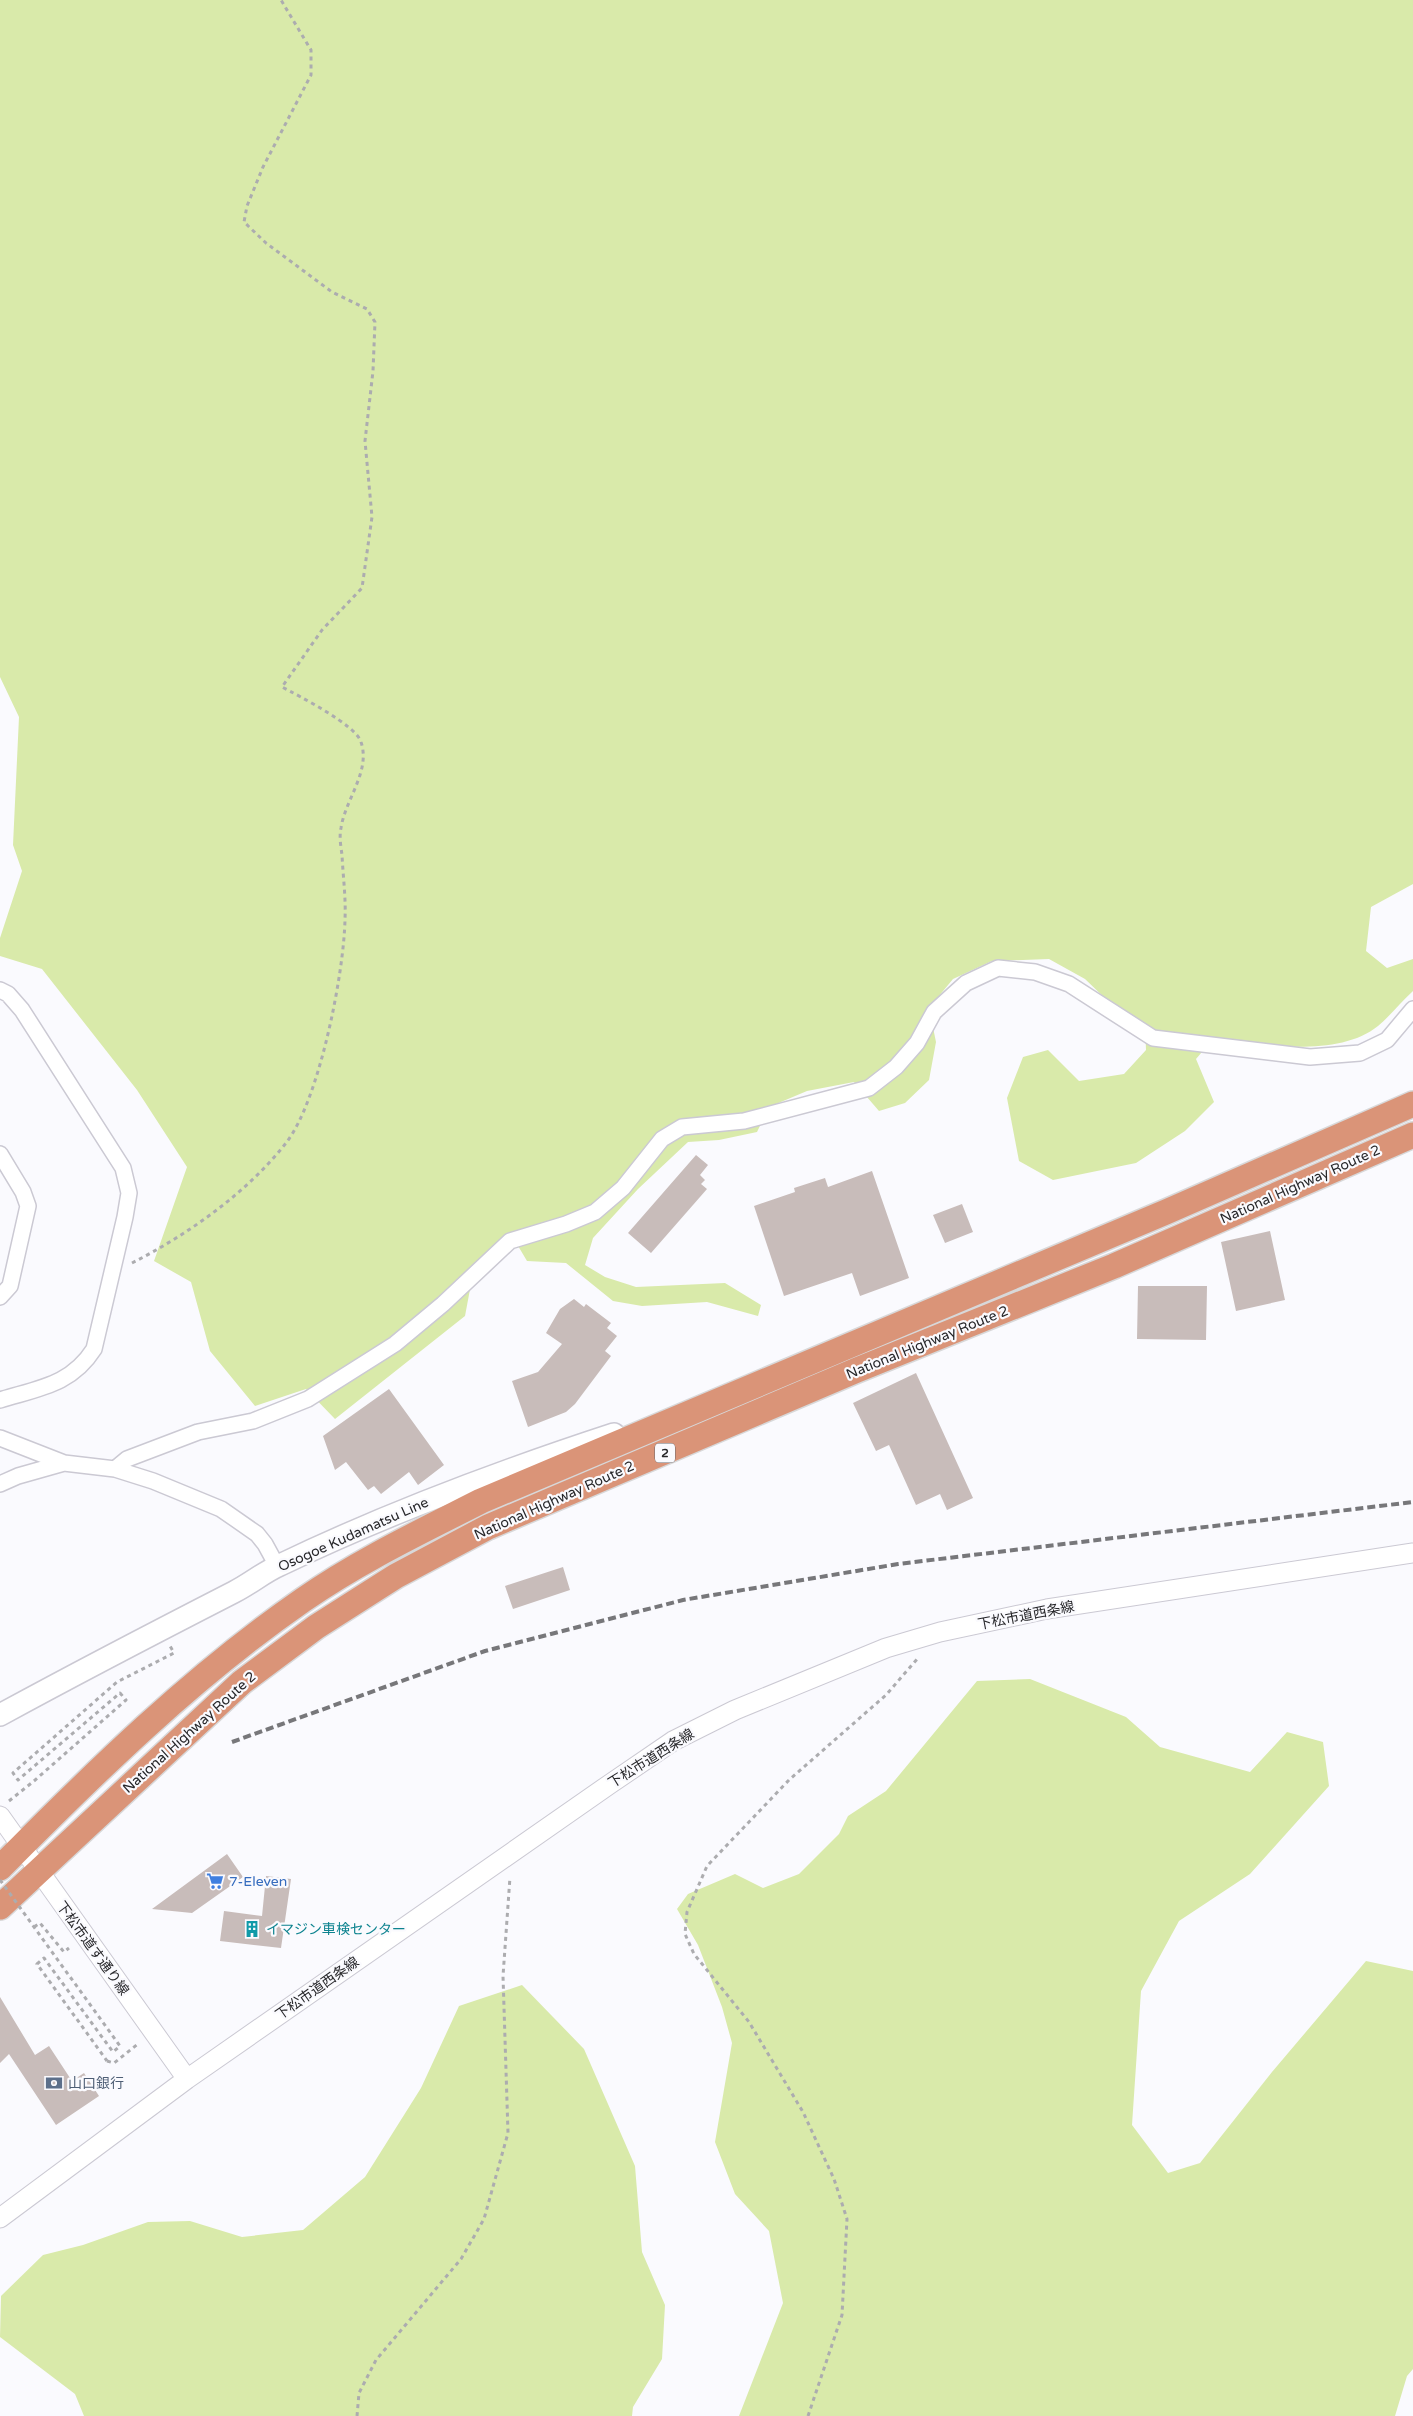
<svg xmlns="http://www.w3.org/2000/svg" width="1413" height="2416" viewBox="0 0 1413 2416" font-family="'Varela Round','Noto Sans JP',sans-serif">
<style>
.green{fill:#d9eaaa}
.building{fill:#c8bcba}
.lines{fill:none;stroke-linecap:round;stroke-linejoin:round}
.minor-casing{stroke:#cbc9d3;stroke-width:18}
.tertiary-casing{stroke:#cbc9d3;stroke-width:21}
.secondary-casing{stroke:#cbc9d3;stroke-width:24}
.trunk-casing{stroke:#d8d8d9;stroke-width:28}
.path{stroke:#acacaf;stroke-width:3;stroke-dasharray:4 4;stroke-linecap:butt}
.minor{stroke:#fff;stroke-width:15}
.tertiary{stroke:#fff;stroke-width:19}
.secondary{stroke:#fff;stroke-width:21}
.trunk{stroke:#da9478;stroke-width:25}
.rail{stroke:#77777a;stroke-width:4;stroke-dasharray:8 4;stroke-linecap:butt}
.path-bridge{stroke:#acacaf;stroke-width:3;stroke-dasharray:4 4;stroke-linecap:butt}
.labels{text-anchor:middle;stroke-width:4.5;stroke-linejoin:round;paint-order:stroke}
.shield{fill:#fafafe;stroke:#66666a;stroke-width:1}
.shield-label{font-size:12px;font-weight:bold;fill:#27272a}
.street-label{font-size:14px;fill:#27272a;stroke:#fafafe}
.shop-label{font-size:14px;fill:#366cbe;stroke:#fafafe;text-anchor:start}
.culture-label{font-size:14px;fill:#0d838f;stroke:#fafafe;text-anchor:start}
.service-label{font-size:14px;fill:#4e5e75;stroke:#fafafe;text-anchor:start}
</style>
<rect width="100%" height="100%" fill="#fafafe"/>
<!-- green -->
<path class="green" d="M 0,0 L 1413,0 L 1413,884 L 1371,907 L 1366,951 L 1387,968 L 1413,959 L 1413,991 C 1401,1002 1390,1016 1378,1026 C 1339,1058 1260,1045 1213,1039 L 1196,1059 L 1214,1102 L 1185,1131 L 1136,1163 L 1053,1180 L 1019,1161 L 1007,1098 L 1023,1057 L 1048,1050 L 1079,1081 L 1124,1074 L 1146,1050 L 1145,1025 L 1111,1004 L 1085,979 L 1049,959 L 992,961 L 953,979 L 929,1008 L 936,1042 L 929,1080 L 905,1103 L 879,1111 L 854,1082 L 807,1091 L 769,1107 L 757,1132 L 719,1140 L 688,1142 L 638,1189 L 593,1238 L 585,1265 L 605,1277 L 636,1287 L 725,1283 L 761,1305 L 758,1316 L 707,1302 L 642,1306 L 613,1301 L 566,1263 L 527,1261 L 511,1234 L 474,1268 L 465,1316 L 335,1419 L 306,1389 L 255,1406 L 210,1351 L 191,1282 L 154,1261 L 187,1167 L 137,1090 L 42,969 L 0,956 L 0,938 L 22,871 L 13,845 L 19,717 L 0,677 Z
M 1030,1679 L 1126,1717 L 1160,1747 L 1250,1772 L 1287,1732 L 1323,1742 L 1329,1786 L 1250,1874 L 1179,1921 L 1141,1991 L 1132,2125 L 1168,2173 L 1200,2163 L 1272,2072 L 1366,1961 L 1413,1971 L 1413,2369 L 1407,2376 L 1395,2416 L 739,2416 L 783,2303 L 769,2231 L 735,2194 L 715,2142 L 732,2043 L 722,2007 L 698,1945 L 677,1909 L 688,1894 L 735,1874 L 763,1888 L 799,1874 L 839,1834 L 848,1816 L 886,1791 L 977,1681 Z
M 522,1985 L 584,2049 L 635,2166 L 642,2252 L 665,2305 L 662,2359 L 633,2407 L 632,2416 L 84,2416 L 75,2394 L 0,2337 L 1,2296 L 43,2255 L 83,2245 L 148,2222 L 190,2221 L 242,2237 L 303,2230 L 365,2177 L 421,2088 L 459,2006 Z"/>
<!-- building -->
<path class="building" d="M 696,1155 L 708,1165 L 700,1175 L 705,1180 L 701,1184 L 707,1189 L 651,1253 L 628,1233 Z
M 872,1171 L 909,1278 L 860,1296 L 852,1273 L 784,1296 L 754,1206 L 795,1192 L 794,1188 L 825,1178 L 828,1187 Z
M 962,1204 L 973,1232 L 945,1243 L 933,1215 Z
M 1270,1231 L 1285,1300 L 1236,1311 L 1221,1242 Z
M 1138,1286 L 1207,1286 L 1206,1340 L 1137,1339 Z
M 574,1299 L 584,1307 L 586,1304 L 611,1323 L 607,1328 L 617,1336 L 605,1351 L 611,1356 L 575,1404 L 566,1412 L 528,1427 L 512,1381 L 538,1372 L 562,1344 L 546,1333 L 560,1309 Z
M 916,1373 L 973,1498 L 947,1510 L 940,1494 L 916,1505 L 889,1445 L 876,1451 L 853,1403 Z
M 389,1389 L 444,1465 L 418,1485 L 409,1472 L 381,1494 L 374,1486 L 368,1490 L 346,1462 L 335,1470 L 323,1436 Z
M 563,1567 L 570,1590 L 513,1609 L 505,1586 Z
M 227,1854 L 243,1877 L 192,1913 L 152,1909 Z
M 266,1876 L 291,1879 L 281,1948 L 220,1941 L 224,1911 L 262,1916 Z
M 0,1997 L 35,2055 L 49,2046 L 72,2081 L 84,2073 L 99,2096 L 56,2125 L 9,2054 L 0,2063 Z"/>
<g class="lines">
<!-- minor casing -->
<g class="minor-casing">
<path id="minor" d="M 0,990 L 8,994 L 22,1010 L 123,1168 L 129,1193 L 125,1217 L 94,1349 C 71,1385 39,1388 0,1400
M 0,1154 L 23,1192 L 28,1206 L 10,1286 L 0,1297
M 0,1438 L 64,1463 L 115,1469 L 153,1481 L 221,1509 L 257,1534 L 265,1544 L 277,1566
M 115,1469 L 127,1459 L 198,1432 L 253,1421 L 308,1399 L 395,1344 L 443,1304 L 510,1241 L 566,1224 L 595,1212 L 623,1188 L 662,1139 L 682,1127 L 744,1121 L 869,1088 L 896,1067 L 917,1043 L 934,1012 L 966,983 L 998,968 L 1035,972 L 1069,984 L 1153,1038 L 1310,1057 L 1360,1053 L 1387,1040 L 1413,1009
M 0,1484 L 18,1476 L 64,1463"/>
</g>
<!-- tertiary casing -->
<g class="tertiary-casing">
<path id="tertiary" d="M 0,1816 L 187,2079
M 0,2218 L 187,2079 L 610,1784 L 673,1741 L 735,1710 L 886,1648 L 940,1632 L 1047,1609 L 1413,1553"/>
</g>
<!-- secondary casing -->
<g class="secondary-casing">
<path id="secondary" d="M 0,1715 C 77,1673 156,1632 234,1592 C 250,1584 264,1572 280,1565 C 388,1513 501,1471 614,1434"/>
</g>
<!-- trunk casing -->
<g class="trunk-casing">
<path id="trunk" d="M 0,1868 C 95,1772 192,1677 303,1600 C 359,1561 420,1532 481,1501 L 1166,1212 L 1413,1104
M 0,1907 L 242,1682 L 316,1627 L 396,1576 L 488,1527 L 857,1370 L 1114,1266 L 1413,1135"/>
</g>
<!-- path -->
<path class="path" d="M 132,1263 C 187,1235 247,1193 286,1143 C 319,1101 344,974 345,919 C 346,898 343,876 342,855 C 341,847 339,837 341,828 C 345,800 371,771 361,742 C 356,725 299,696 282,687 L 322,630 L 362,588 L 372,517 L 365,441 L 373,371 L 375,322 L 367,309 L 332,292 L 266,243 L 244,222 L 247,206 L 263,167 L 311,75 L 311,50 L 281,0
M 9,1801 L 34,1781 L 126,1700 L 120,1693 L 18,1780 L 13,1773 L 117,1682 L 174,1653 L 170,1646
M 34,1927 L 40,1923 L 64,1952 L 69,1948
M 107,2061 L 114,2063 L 139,2043
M 357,2416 L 359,2393 L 376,2360 L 461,2259 L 484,2219 L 508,2133 L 503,1976 L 510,1877
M 808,2416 L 842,2315 L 847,2219 L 834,2179 L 803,2112 L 749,2022 L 694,1954 L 685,1934 L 687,1912 L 707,1866 L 789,1780 L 886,1695 L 918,1658"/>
<!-- minor -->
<use href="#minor" class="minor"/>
<!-- tertiary -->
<use href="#tertiary" class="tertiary"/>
<!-- secondary -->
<use href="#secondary" class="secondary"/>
<!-- trunk -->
<use href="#trunk" class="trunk"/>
<!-- rail -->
<path class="rail" d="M 232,1742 L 485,1651 L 683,1600 L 898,1564 L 1413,1502"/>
<!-- path-bridge -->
<path class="path-bridge" d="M 0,1880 L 120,2046 L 113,2052 L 44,1958 L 37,1964 L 107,2061"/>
</g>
<!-- icons -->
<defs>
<g id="supermarket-bare" transform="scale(1.35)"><path d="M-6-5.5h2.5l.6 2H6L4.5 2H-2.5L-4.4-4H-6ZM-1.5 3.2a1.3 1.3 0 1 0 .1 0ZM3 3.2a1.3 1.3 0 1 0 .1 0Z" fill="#3f7fe0" stroke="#fafafe" stroke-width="2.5" paint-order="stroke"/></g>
<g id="building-bare" transform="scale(1.35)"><path d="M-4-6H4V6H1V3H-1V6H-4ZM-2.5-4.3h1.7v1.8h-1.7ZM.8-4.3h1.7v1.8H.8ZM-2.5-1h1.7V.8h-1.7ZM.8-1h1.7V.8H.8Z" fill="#0f9aa8" stroke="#fafafe" stroke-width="2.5" paint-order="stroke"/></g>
<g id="bank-bare" transform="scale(1.35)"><path d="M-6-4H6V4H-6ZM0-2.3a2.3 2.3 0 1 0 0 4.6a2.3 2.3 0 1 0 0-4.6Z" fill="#5c6f8a" stroke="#fafafe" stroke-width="2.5" paint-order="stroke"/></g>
</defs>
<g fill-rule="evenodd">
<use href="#supermarket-bare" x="215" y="1881"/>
<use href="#building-bare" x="252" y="1929"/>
<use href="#bank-bare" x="54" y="2083"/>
</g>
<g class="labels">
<!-- shield labels -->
<rect class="shield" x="655" y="1443.5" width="20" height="19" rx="4"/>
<g class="shield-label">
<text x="665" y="1457">2</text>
</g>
<!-- street labels -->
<g class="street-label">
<text transform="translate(1300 1184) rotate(-24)" y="5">National Highway Route 2</text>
<text transform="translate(927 1342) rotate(-22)" y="5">National Highway Route 2</text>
<text transform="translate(554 1500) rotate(-24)" y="5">National Highway Route 2</text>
<text transform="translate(353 1534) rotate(-24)" y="5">Osogoe Kudamatsu Line</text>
<text transform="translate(1026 1615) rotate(-11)" y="5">下松市道西条線</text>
<text transform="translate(189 1732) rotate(-42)" y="5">National Highway Route 2</text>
<text transform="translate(651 1758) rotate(-32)" y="5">下松市道西条線</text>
<text transform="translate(93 1948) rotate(54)" y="5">下松市道す通り線</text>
<text transform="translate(317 1988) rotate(-35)" y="5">下松市道西条線</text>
</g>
<!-- shop labels -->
<g class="shop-label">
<text x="229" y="1886">7-Eleven</text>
</g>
<!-- culture labels -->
<g class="culture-label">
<text x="266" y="1934">イマジン車検センター</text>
</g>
<!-- service labels -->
<g class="service-label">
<text x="68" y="2088">山口銀行</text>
</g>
</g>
</svg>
